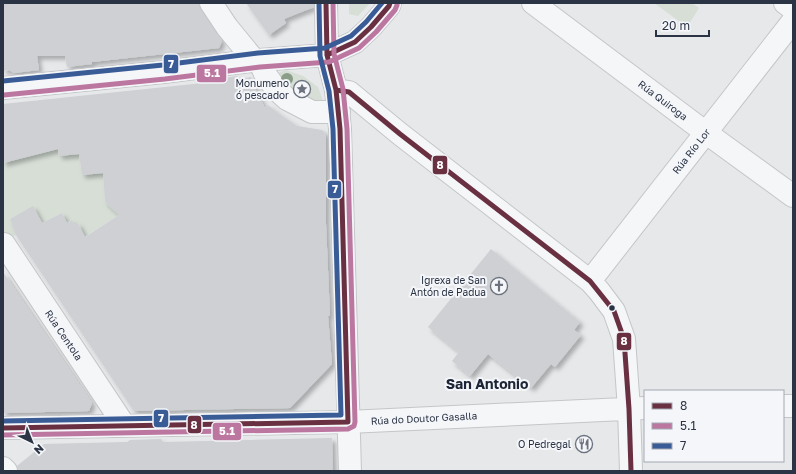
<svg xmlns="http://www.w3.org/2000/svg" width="796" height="474" viewBox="0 0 796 474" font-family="'Golos Text',sans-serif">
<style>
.green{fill:#d6ded6}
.building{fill:#ced0d3;filter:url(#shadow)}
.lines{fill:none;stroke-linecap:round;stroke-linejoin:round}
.minor-casing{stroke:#c4c6c8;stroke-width:24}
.minor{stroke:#f5f6f7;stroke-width:22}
.bus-1-casing{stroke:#f4f6f9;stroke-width:8}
.bus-2-casing{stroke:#f4f6f9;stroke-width:8}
.bus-3-casing{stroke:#f4f6f9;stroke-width:8}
.bus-1{stroke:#693041;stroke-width:5}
.bus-2{stroke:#bc77a0;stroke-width:5}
.bus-3{stroke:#3a5c96;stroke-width:5}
.tree{fill:#8a9e88}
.bus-dot{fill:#2b3445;stroke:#f4f6f9;stroke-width:1.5}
.labels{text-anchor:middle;stroke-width:4;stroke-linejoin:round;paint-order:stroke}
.poi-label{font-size:10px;fill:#2b3445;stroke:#f4f6f9;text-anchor:end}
.street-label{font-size:10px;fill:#2b3445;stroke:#f4f6f9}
.district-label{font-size:14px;font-weight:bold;fill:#1d2536;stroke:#f4f6f9}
.line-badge{stroke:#f4f6f9;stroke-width:1.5}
.badge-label{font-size:11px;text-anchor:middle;font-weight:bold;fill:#fff}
</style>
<defs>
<filter id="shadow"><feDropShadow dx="3.5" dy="3.5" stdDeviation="2" flood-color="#0004"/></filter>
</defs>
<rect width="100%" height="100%" fill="#e6e8ea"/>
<!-- green -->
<path class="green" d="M 349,3 L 370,3 L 358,16 L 349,14 Z
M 654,3 L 692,3 L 699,8 L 687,27 Z
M 286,70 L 303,76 L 318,87 L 323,101 L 319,106 L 284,91 L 278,73 Z
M 58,149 L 59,156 L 79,154 L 82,175 L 103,173 L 105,202 L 119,215 L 78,241 L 69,233 L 81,227 L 78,223 L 74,225 L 71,220 L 67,223 L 62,213 L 42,223 L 32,207 L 10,219 L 16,235 L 3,241 L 3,163 Z"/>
<!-- building -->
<path class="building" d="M 3,3 L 199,3 L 201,10 L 222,41 L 219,48 L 92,62 L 92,64 L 67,67 L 65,56 L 37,56 L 39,70 L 14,73 L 9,70 L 3,71 Z
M 246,3 L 314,3 L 314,7 L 284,19 L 286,23 L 269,35 Z
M 237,76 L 240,79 L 251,77 L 256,90 L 265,108 L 268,105 L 278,113 L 297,126 L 322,130 L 326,134 L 326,224 L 330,316 L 328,316 L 332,364 L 290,408 L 134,411 L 16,235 L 10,219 L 33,206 L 42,223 L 62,213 L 67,223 L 72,220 L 74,225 L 78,223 L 85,237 L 119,215 L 105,202 L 103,173 L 82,175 L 79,154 L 59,156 L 58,149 L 3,163 L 3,104 L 222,81 L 224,78 Z
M 491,249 L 580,322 L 574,330 L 581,335 L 555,367 L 551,364 L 531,388 L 488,354 L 470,376 L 452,361 L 459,352 L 428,327 Z
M 3,272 L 92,403 L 89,411 L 3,413 Z
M 332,438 L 333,471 L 18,471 L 17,466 L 44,444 L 127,442 L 130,440 L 161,439 L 163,442 Z"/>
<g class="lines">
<!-- minor casing -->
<g class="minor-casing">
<path id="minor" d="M 211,3 L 227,27 L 254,60
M 326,3 L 327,55 L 336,90 L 340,129 L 350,471
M 533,3 L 705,132 L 793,196
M 785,3 L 793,9
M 259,60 L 265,74 L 276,89 L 287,99 L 312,112 L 339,112
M 3,88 L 164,72 L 259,60 L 327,55 L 355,42 L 371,27 L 389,6 L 390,3
M 336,90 L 349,92 L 400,134 L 590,281 L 599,291 L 614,311 L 624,339 L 629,409 L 631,471
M 4,244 L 124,425
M 590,281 L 793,21
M 783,406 L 793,406
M 3,428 L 348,422 L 645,408
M 3,468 L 6,471"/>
</g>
<!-- minor -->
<use href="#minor" class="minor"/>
<!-- bus-1 casing -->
<g class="bus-1-casing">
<path id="bus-1" d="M 327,55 L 355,42 L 371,27 L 389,6 L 390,3
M 336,90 L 349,92 L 400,134 L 590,281 L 614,311 L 624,339 L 629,409 L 631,471
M 3,428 L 348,422 L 340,129 L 336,90 L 327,55 L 326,3"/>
</g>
<!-- bus-2 casing -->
<g class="bus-2-casing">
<path id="bus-2" d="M 4,95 L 165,79 L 260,67 L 329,62 L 359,48 L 376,32 L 395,10 L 397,5
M 3,435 L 348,429 L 354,426 L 355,422 L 347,129 L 343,89 L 334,54 L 333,3"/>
</g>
<!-- bus-3 casing -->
<g class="bus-3-casing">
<path id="bus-3" d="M 3,81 L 163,65 L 258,53 L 325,48 L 351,36 L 366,22 L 382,3
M 3,421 L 341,415 L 333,129 L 329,91 L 320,56 L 319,3"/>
</g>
<!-- bus-1 -->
<use href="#bus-1" class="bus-1"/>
<!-- bus-2 -->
<use href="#bus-2" class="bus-2"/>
<!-- bus-3 -->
<use href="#bus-3" class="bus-3"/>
</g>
<!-- trees -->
<g class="tree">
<circle cx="287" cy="79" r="6"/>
<circle cx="302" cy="88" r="6"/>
</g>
<!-- icons -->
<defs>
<g id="sight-ring" transform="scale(0.9)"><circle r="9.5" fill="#f4f6f9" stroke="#6c737f" stroke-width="1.5"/><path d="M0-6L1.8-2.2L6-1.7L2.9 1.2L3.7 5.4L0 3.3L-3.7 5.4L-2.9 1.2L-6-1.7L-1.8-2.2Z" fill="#6c737f"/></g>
<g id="church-ring" transform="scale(0.9)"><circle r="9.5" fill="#f4f6f9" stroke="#6c737f" stroke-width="1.5"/><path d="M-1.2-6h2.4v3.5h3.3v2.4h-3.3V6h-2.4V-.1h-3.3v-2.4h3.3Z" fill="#6c737f"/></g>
<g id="restaurant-ring" transform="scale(0.9)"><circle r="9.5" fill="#f4f6f9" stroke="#6c737f" stroke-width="1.5"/><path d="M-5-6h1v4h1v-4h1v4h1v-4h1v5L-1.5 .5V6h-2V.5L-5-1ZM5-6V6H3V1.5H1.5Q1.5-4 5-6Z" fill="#6c737f"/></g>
</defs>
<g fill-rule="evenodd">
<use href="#sight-ring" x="302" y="89"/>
<use href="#church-ring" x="499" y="286"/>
<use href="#restaurant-ring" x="584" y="444"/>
</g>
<!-- markers -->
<circle class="bus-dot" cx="612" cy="308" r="3.5"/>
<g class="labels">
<!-- poi labels -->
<g class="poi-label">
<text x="289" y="87">Monumeno<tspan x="289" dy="12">ó pescador</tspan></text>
<text x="486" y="284">Igrexa de San<tspan x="486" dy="12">Antón de Padua</tspan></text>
<text x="571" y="448">O Pedregal</text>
</g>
<!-- street labels -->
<g class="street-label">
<text transform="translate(663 100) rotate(37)" y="4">Rúa Quiroga</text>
<text transform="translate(691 151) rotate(-52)" y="4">Rúa Río Lor</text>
<text transform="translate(64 335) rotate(56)" y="4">Rúa Centola</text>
<text transform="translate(424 418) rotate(-3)" y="4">Rúa do Doutor Gasalla</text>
</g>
<!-- district labels -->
<g class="district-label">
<text x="487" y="389">San Antonio</text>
</g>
</g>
<g class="line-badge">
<rect x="163" y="54" width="16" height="20" rx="4" fill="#3a5c96"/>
<rect x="196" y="64" width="31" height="19" rx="4" fill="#bc77a0"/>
<rect x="432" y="155" width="16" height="20" rx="4" fill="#693041"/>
<rect x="327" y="180" width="15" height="19" rx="4" fill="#3a5c96"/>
<rect x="616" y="332" width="16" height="19" rx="4" fill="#693041"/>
<rect x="153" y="409" width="16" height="19" rx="4" fill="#3a5c96"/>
<rect x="187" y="415" width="15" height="19" rx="4" fill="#693041"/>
<rect x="212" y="422" width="30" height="19" rx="4" fill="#bc77a0"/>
</g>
<g class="badge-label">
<text x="171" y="68">7</text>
<text x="212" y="77">5.1</text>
<text x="440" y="169">8</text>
<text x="335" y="193">7</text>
<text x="624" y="345">8</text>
<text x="161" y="422">7</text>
<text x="194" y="429">8</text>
<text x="227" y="435">5.1</text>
</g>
<!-- border -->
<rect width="796" height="474" fill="none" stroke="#2b3445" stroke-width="8"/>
<!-- legend -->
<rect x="644" y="390" width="140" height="72" fill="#f4f6f9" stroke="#a4a8b1"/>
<rect x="652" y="403" width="20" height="6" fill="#693041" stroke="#a4a8b1"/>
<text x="680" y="410" font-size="12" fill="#2b3445">8</text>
<rect x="652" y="423" width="20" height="6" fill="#bc77a0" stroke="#a4a8b1"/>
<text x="680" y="430" font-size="12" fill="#2b3445">5.1</text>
<rect x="652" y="443" width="20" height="6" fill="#3a5c96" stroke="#a4a8b1"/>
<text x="680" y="450" font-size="12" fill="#2b3445">7</text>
<!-- north arrow -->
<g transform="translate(32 442) rotate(137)" stroke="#f4f6f9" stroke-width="3" paint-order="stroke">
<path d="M0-3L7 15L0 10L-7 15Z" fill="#2b3445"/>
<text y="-6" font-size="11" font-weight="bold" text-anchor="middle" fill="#2b3445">N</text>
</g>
<!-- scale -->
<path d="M656 30v6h53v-6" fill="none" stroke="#2b3445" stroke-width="2"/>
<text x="662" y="30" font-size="12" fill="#2b3445" stroke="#f4f6f9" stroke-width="3" paint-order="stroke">20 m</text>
</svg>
